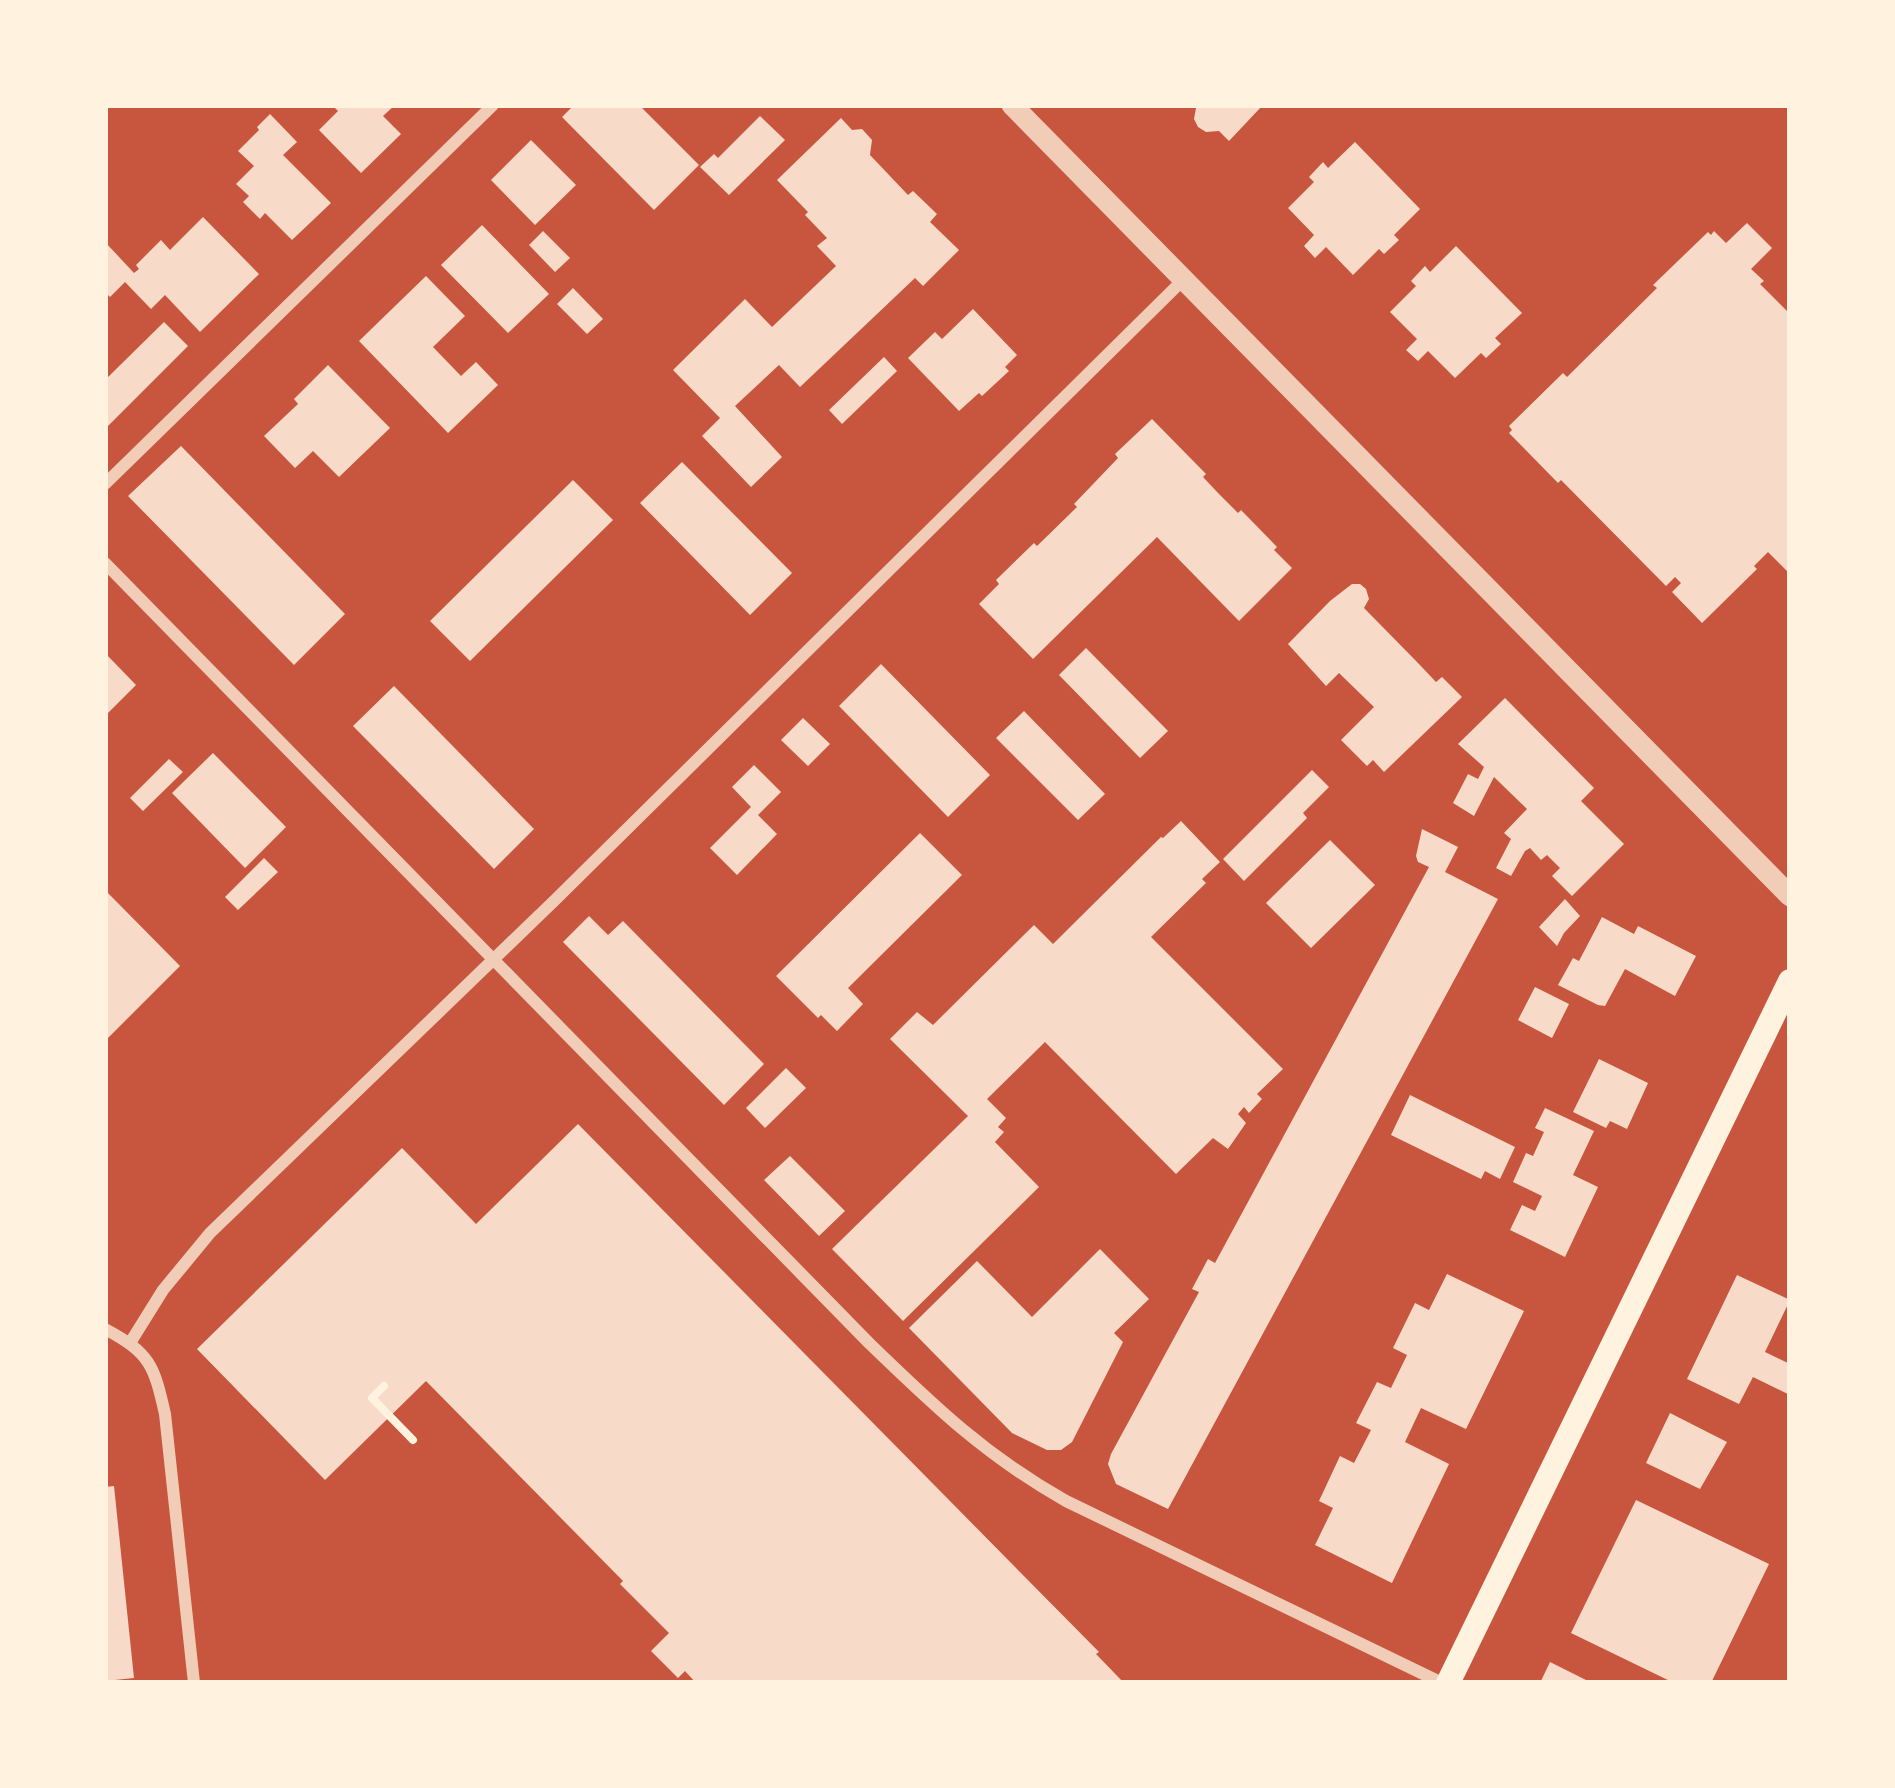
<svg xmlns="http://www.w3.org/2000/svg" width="1895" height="1788" viewBox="0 0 1895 1788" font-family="'Golos Text',sans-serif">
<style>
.building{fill:#f7dbc8}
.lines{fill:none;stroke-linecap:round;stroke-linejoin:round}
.path{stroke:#fff3e0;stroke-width:8}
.minor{stroke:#f1ccb7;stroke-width:12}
.tertiary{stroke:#f1ccb7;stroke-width:21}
.secondary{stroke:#fff3e0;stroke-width:24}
</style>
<rect width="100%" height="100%" fill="#c8553d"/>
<!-- building -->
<path class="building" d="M 332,105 L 395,105 L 383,116 L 401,134 L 361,173 L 319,130 L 338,111 Z
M 574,105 L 639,105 L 699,165 L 654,210 L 562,117 Z
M 1192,105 L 1263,105 L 1229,141 L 1219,131 L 1206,132 L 1198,127 L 1194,119 L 1196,108 Z
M 270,114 L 297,142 L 283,155 L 331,203 L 292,240 L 265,213 L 260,219 L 243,202 L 249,196 L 236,184 L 254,166 L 238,151 L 259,130 L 257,127 Z
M 760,116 L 785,140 L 729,195 L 700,167 L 714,154 L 718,158 Z
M 841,118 L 852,130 L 862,129 L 872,140 L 870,155 L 908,195 L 913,191 L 937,214 L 930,222 L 959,250 L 923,286 L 915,278 L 800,387 L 779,365 L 735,406 L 782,457 L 751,487 L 702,436 L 720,418 L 673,370 L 745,299 L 772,327 L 836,266 L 817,246 L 827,238 L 805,215 L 808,212 L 777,180 Z
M 531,140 L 576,185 L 535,225 L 491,180 Z
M 1355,142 L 1420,209 L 1394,235 L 1399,240 L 1384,254 L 1379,249 L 1353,275 L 1326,247 L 1315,258 L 1304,246 L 1314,235 L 1288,208 L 1314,182 L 1309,177 L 1323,162 L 1328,168 Z
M 203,217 L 259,274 L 200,332 L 165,295 L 151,309 L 125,282 L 110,297 L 105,292 L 105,242 L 134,273 L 139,269 L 136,265 L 161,240 L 170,250 Z
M 1747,223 L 1772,248 L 1751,269 L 1764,281 L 1760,284 L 1790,314 L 1790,574 L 1768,552 L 1754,566 L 1757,569 L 1702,623 L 1672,592 L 1681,583 L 1675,577 L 1666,586 L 1561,480 L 1558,483 L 1509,433 L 1512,430 L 1509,426 L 1563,373 L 1567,377 L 1657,288 L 1653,285 L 1708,232 L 1711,235 L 1714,231 L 1726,243 Z
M 482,225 L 549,294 L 508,333 L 441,265 Z
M 543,231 L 570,258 L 555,272 L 529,245 Z
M 1456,246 L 1522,313 L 1495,338 L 1501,344 L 1486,358 L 1481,353 L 1455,378 L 1428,351 L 1418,361 L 1406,350 L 1417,339 L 1390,312 L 1416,286 L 1411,281 L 1425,266 L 1430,272 Z
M 426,276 L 465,316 L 433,347 L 461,376 L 476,362 L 498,385 L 448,433 L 359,341 Z
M 573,288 L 603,319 L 587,334 L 557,304 Z
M 973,309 L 1017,355 L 1005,367 L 1009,371 L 982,396 L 979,393 L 959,411 L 908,358 L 935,332 L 942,339 Z
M 164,322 L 188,346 L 105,429 L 105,380 Z
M 884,357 L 897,371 L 842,424 L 829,410 Z
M 328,365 L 390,428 L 339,477 L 313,451 L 295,468 L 264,436 L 298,404 L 294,399 Z
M 1152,419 L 1206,474 L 1203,477 L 1219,494 L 1238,513 L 1241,510 L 1277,547 L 1274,550 L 1292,568 L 1239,621 L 1157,537 L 1033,659 L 979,604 L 999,584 L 996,580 L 1034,543 L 1037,546 L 1077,507 L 1074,504 L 1118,458 L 1115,454 Z
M 181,446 L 345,614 L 294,665 L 128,496 Z
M 682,462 L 792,573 L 750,615 L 640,503 Z
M 573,480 L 613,520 L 470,661 L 430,621 Z
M 1352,584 L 1360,584 L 1366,589 L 1369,599 L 1364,608 L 1418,663 L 1436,682 L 1442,677 L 1462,697 L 1384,772 L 1373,760 L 1367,766 L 1341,740 L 1374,707 L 1339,673 L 1326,686 L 1288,644 L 1330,601 Z
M 1086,648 L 1168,731 L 1140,758 L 1059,675 Z
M 105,653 L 136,685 L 105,716 Z
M 881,664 L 990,775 L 948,817 L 839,706 Z
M 394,686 L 534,829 L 494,869 L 353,726 Z
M 1505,698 L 1594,788 L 1581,801 L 1624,844 L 1572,896 L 1552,876 L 1560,868 L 1547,855 L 1541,860 L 1530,848 L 1525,851 L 1511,876 L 1496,868 L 1511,839 L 1504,833 L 1527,809 L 1494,777 L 1474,816 L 1453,803 L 1468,774 L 1478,779 L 1484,767 L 1458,744 Z
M 1024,711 L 1105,794 L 1078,820 L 996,738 Z
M 803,718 L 830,744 L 808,766 L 781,740 Z
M 213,753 L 286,827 L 245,868 L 172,793 Z
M 169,759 L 183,772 L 143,811 L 130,798 Z
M 754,765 L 781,792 L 758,815 L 777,834 L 737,875 L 710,848 L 751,807 L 732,787 Z
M 1312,770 L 1329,787 L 1303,813 L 1307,818 L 1244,881 L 1223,859 Z
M 1181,821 L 1220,862 L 1202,879 L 1206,883 L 1151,937 L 1283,1069 L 1257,1094 L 1262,1099 L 1249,1113 L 1244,1107 L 1238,1114 L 1246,1123 L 1228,1149 L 1213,1138 L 1176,1174 L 1045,1042 L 987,1099 L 1006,1118 L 998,1127 L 1004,1132 L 995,1142 L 1039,1187 L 903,1321 L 832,1249 L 968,1116 L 890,1039 L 917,1012 L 933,1025 L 1034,925 L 1053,944 L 1161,837 L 1163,838 Z
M 1422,829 L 1458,847 L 1445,872 L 1498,899 L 1168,1509 L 1116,1484 L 1108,1464 L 1111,1454 L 1199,1292 L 1192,1289 L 1208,1259 L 1215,1263 L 1429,867 L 1418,862 L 1416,856 Z
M 920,833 L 962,875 L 848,988 L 863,1004 L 837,1031 L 821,1015 L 818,1018 L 776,976 Z
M 1330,840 L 1375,885 L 1311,948 L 1266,903 Z
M 264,858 L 278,872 L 238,910 L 225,897 Z
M 105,890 L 180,966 L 105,1041 Z
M 1565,899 L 1580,916 L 1564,933 L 1557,946 L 1539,927 Z
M 589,916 L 608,935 L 623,921 L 764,1064 L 724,1105 L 563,942 Z
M 1602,917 L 1634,934 L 1638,926 L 1696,956 L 1675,996 L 1625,969 L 1605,1006 L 1598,1005 L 1558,985 L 1573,958 L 1579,961 Z
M 1535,987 L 1569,1004 L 1552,1038 L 1518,1020 Z
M 1599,1059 L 1648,1083 L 1627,1129 L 1610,1121 L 1606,1128 L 1573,1112 Z
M 786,1068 L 806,1088 L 765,1128 L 746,1108 Z
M 1410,1095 L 1515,1147 L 1500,1179 L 1485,1171 L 1481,1179 L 1391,1135 Z
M 1545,1108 L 1594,1131 L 1573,1175 L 1598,1187 L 1565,1257 L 1510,1230 L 1522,1205 L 1535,1211 L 1542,1196 L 1513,1182 L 1526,1153 L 1533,1156 L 1544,1132 L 1535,1128 Z
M 578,1124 L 1099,1652 L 1096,1654 L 1124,1683 L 696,1683 L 685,1671 L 678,1678 L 651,1651 L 669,1633 L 620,1584 L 623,1581 L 426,1381 L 325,1480 L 197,1349 L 402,1148 L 476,1224 Z
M 790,1156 L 845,1211 L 819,1236 L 764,1180 Z
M 1100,1249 L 1149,1299 L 1114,1333 L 1123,1342 L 1072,1442 L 1061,1450 L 1047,1450 L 1012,1433 L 909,1328 L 977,1261 L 1032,1317 Z
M 1447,1274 L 1524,1311 L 1466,1429 L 1421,1408 L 1405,1442 L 1449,1464 L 1392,1583 L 1315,1545 L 1333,1508 L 1319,1501 L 1340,1456 L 1354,1463 L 1371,1430 L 1356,1423 L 1377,1382 L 1391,1388 L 1407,1355 L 1393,1348 L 1415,1303 L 1429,1310 Z
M 1737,1275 L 1790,1300 L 1765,1352 L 1790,1364 L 1790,1395 L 1753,1377 L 1739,1404 L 1687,1379 Z
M 1670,1413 L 1727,1442 L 1700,1489 L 1646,1463 Z
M 114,1486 L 134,1678 L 105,1681 L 105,1487 Z
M 1636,1500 L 1769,1564 L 1711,1683 L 1674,1683 L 1571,1633 Z
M 1550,1662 L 1592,1683 L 1540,1683 Z"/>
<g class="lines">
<!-- path -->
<path class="path" d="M 384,1386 L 372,1398 L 413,1440"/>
<!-- minor -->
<path class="minor" d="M 105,484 L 493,105
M 105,563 L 869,1343 C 934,1406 986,1456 1066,1501 L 1442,1683
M 105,1329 C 150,1353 154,1365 165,1414 L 194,1683
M 130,1343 L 163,1290 L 210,1233 L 555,900 L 1184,279"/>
<!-- tertiary -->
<path class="tertiary" d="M 1012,105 L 1790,896"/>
<!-- secondary -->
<path class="secondary" d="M 1448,1683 L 1790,981"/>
</g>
<!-- border -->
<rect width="1895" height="1788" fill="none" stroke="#fff3e0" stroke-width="216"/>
</svg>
